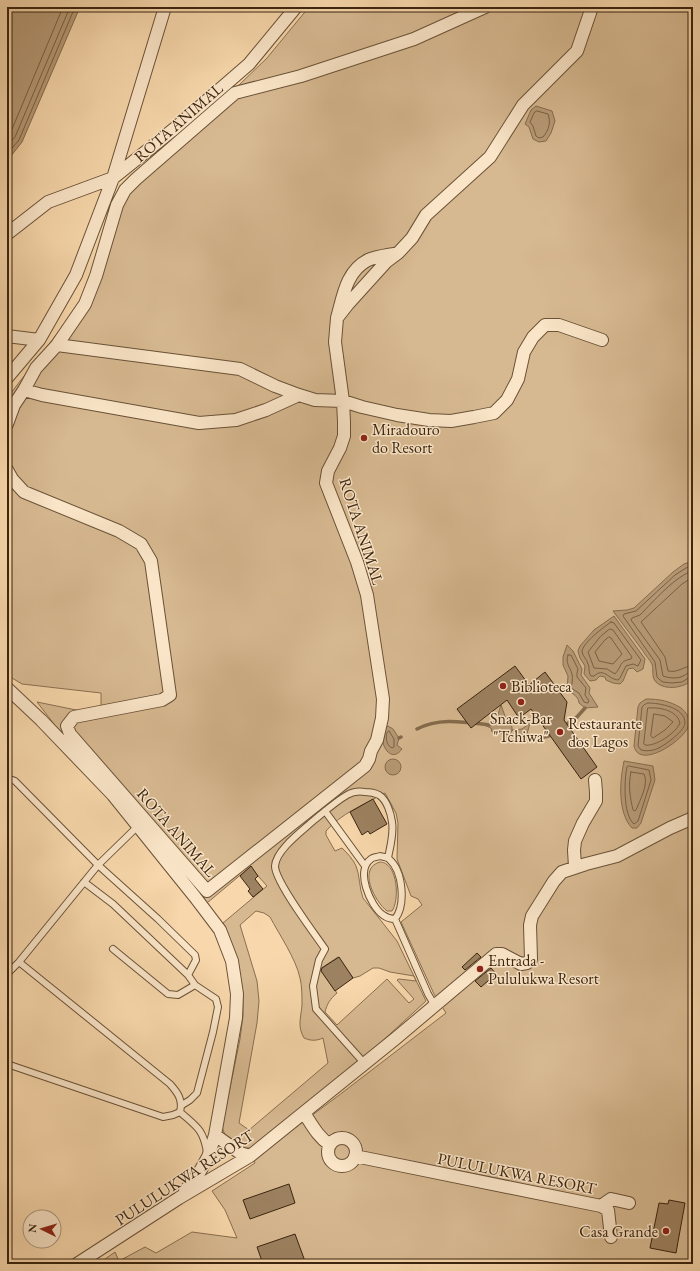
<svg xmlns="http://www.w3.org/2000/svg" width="700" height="1271" viewBox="0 0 700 1271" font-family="'EB Garamond',serif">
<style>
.green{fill:#d7b991;stroke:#896f50;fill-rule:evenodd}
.water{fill:#b79a76;stroke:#856b4d}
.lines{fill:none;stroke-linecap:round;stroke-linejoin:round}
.shore{stroke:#796043;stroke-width:1}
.stream{stroke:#856b4d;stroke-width:3.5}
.building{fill:#9d8261;stroke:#3b2510}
.service-casing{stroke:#6a5237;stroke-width:8}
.minor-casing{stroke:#6a5237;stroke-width:14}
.service{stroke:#fae5c8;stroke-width:6}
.minor{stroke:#fae5c8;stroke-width:12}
.poi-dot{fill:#8f2418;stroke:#fae5c8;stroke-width:1.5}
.labels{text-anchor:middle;stroke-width:3;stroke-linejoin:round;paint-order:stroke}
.street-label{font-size:16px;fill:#3b2510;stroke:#fae5c8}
.poi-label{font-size:16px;fill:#3b2510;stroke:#fae5c8;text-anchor:start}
</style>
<rect width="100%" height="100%" fill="#f7d7ab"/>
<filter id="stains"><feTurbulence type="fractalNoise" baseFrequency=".005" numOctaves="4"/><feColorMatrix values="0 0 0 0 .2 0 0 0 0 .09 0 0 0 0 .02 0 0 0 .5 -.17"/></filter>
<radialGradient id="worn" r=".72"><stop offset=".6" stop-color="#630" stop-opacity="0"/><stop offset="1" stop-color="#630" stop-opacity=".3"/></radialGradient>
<!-- green -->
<path class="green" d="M 309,7 L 693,7 L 693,1264 L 98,1264 L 115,1252 L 119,1261 L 145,1247 L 156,1253 L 192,1232 L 237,1238 L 225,1210 L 212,1191 L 255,1163 L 253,1159 L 338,1096 L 446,1013 L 434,994 L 401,922 L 422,905 L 418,899 L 411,896 L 397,859 L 398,823 L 396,813 L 385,793 C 365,804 340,814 326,831 L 326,835 L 335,851 L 342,848 C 347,853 353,859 356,866 C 360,875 359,888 363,898 L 397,941 L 426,1001 L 366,1056 L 251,1148 L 245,1148 L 225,1135 L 222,1127 L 240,1039 L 243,1016 L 243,994 L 223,923 L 267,886 L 250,867 L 207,903 L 83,755 L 54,724 L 37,702 L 81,711 L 101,708 L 101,693 L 22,684 L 7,675 L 7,398 L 64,325 L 83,297 L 104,234 L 148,164 L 239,85 L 267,58 ZM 256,911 L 264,913 L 270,917 C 279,934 296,959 300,978 C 302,986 302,996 302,1005 C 301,1018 297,1026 304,1038 C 311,1041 316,1041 323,1038 L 328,1063 L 249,1130 L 239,1123 L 257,1023 L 259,1001 L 257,981 L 240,925 ZM 338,957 L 353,978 L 360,976 L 373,968 L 379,968 L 390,972 L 414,976 L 416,981 L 399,979 L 397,980 L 414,999 L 409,1003 L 387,979 L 337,1025 L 325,1012 C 327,1004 330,999 337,993 L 320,969 Z
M 380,862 C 381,862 386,863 386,864 C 398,871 399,901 392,911 L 387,911 C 375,902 357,868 380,862 Z"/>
<!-- water -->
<path class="water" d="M 7,7 L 80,7 L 22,142 L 7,161 Z
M 536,106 L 552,111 L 555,121 L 551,133 L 546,141 L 539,142 L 533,139 L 529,127 L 525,124 L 531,110 Z
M 693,561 L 693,679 C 685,688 665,691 656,682 C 651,677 654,670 652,664 C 650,660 645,655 643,651 C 633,638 623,624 613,611 L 627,610 L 634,608 L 673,572 L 684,564 Z
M 614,616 L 645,659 L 643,669 L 637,672 L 633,668 L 628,669 L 623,681 L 620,684 L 613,683 L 606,680 L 605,677 L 600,676 L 596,680 L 590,681 L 584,674 L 585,666 L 580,658 L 578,651 L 580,646 L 594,630 Z
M 567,645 L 573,651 L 582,669 L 581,675 L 590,688 L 589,693 L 598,707 L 585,708 L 579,703 C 579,697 572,693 567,690 L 568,676 L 563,665 L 563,657 Z
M 646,699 C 659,699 670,701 681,708 C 686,712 690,718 689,724 C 687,739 639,771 634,746 L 638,707 L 640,703 Z
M 501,705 L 505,716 L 512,727 L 512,730 L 522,729 L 530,723 L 525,741 C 521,736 516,734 512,730 L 510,735 L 492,732 L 491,728 L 484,725 C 500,722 496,718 501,705 Z
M 388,726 L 393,729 L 399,738 L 397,745 L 402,749 C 394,760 386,753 383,743 C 382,739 383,734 383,729 Z
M385 767a8 8 0 1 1 16 0a8 8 0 1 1-16 0Z
M 624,761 L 653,766 L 655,780 L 641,823 L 637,828 L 632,828 C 617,812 620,780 624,761 Z"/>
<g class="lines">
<!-- shore -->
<path class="shore" d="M 537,111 L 548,114 C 551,122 549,130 543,137 L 539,138 L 536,136 L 533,126 L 530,122 L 534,113 Z
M 7,137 L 10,134 L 63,7
M 7,146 L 15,137 L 70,7
M 7,154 L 19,140 L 75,7
M 693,566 L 686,568 L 675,575 L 636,611 L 624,614 L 623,616 L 655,662 L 657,677 L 659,679 L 663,682 L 672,683 L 682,682 L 690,677 L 693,677
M 693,571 C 676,575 653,602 640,615 L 632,618 L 631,620 L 660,660 L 663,676 C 668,678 678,679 683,676 C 687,674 688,672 693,672
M 693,577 L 682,584 L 641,622 L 665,657 L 668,671 C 679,673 683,666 693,666
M 611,622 L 614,623 L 641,660 L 638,666 L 633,664 L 626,666 L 620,678 L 618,680 C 608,679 604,667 594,676 L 591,676 C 588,672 590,668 588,664 C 587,659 583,657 582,652 C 582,643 604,627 611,622 Z
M 610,629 L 613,630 L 632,657 L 631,659 C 619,661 622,666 615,674 L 607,669 L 594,668 L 588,652 L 600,637 Z
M 609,637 L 611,638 L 622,654 L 613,664 L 599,661 L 595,652 L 604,641 Z
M 568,655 L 571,655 L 578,669 L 577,673 L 577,677 L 586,688 L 585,695 L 589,701 L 588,703 L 584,702 L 579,693 L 571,688 C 572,684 573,678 572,674 C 570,667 565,663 568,655 Z
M 648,703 C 659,703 685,707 685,723 C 685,731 661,749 653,750 C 649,751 645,751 641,750 L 638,746 L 642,707 L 644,705 Z
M 648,708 C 659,707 677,710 680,723 C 676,733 655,747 645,745 L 644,744 Z
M 654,714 L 665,716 L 673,722 L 665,730 L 653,738 L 651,736 Z
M 389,731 L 394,739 L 394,747 L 392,748 C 387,746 385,738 387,733 Z
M 629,766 L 649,770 L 651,780 L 638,821 L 634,824 C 623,815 624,780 627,767 Z
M 631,772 L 644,774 C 649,784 640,800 636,810 L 635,811 L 633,810 C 630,797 628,785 631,772 Z"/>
<!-- stream -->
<path class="stream" d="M 564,726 L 577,717 L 585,708
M 417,729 C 439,717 465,722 489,725
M 524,734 C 535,737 544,740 554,733
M 399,738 L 401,737"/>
</g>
<!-- building -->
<path class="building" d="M 515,666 L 529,685 L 545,672 L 567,702 L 564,720 L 597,767 L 581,779 L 531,709 L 519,718 L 507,700 L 471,728 L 457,709 Z
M 373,799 L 387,824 L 370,834 L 368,831 L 362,835 L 350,812 Z
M 251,866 L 258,876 L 255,879 L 263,889 L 253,897 L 248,891 L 250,889 L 240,876 Z
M 477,953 L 481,957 L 465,970 L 462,967 Z
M 339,957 L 353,978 L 335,991 L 321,971 L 322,968 Z
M 491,968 L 496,974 L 481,987 L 475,981 Z
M 289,1184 L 295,1203 L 250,1219 L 243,1200 Z
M 669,1200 L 685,1203 L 676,1253 L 650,1248 L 659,1203 L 668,1204 Z
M 295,1234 L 306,1264 L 263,1264 L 257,1247 Z"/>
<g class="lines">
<!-- service casing -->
<g class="service-casing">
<path id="service" d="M 7,778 L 15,781 L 98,865 L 158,919 L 195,955 L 196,960 L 188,975
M 325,811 L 365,866
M 380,856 C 383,857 387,857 389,859 C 403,871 406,905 395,919 C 390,919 387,918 383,915 C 370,906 355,870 371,859 C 373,857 378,857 380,856 Z
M 84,882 L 113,904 L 188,975 L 195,985 L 216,999 L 218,1007 L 213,1032 L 197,1093 L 190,1100 L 182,1105
M 395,919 L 428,994 L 435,1006
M 113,949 L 168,994 L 178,995 L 195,985
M 19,962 L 170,1084 C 178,1093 183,1100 180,1112
M 7,974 L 19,962 L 98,865 L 138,826
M 7,1064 L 163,1117 L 173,1115 L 180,1112
M 365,1064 L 316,1009 L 313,986 L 319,960 L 325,949 C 315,934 275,882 275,866 C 276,850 302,831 313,821 C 324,812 335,802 347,795 C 352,792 359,791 365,792 C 370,792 375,793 379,795 C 387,800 391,814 392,822 C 394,834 390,847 388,858
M 180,1112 C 197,1127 203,1129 207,1152"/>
</g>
<!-- minor casing -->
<g class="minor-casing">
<path id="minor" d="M 7,234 L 48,202 L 113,178 L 174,129 L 249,64 L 296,7
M 398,253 L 412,238 L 426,215 L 490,157 L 523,105 L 577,51 L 592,7
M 7,336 L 39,340
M 57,345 L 240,369 L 275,386 L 299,395 L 315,400 L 343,401 L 335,342 L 337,318 L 348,304 L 386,262 L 398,253 C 389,255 377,256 368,260 C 346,271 343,297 337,318
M 7,378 L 39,340 L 76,275 L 113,178 L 165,7
M 299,395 L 266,410 L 236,420 L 199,423 L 42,395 L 24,390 L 36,368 L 57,345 L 85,304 L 96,276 L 117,205 L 125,190 L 136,179 L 235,93 L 301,76 L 414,39 L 485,7
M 7,424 L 14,405 L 24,390
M 7,470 L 12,479 L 24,492 L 119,531 L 141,544 L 151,561 L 170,695 L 162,700 L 74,717 L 67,726 L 70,734 L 207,891 L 365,766 L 369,759 L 371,751 L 377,740 L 382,718 L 383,699 L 367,595 L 357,562 L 326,483 L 328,471 L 340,448 L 344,436 L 344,422 L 343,401 L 362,407 L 397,415 L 429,420 L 451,421 L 474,417 L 494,413 L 507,400 L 518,379 L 524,352 L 533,337 L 545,325 L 559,325 L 602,340
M 7,688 L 41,720 L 113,795 L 195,897 L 220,930 L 232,961 L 237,994 L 236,1018 L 215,1135 L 208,1157 L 199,1173 L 185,1191
M 575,867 L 574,850 L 575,841 L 583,823 L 596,801 L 596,792 L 595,780
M 304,1113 C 312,1125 318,1137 330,1145
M 215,1135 L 240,1153 L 250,1156
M328 1152a14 14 0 1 1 28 0a14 14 0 1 1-28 0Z
M 355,1156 L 601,1206
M 611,1237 L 608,1210 L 601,1206 L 611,1199 L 629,1203
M 77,1264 L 179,1198 L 250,1156 L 395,1039 L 496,954 L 502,954 L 521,964 L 527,963 L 531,959 L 530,925 L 532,916 L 554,881 L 562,872 L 586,864 L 617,856 L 670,828 L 693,818"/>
</g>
<!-- service -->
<use href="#service" class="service"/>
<!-- minor -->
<use href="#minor" class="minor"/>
</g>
<!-- markers -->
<g class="poi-dot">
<circle cx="364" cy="438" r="4"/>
<circle cx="503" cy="686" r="4"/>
<circle cx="521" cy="702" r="4"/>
<circle cx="560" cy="732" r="4"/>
<circle cx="480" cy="969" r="4"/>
<circle cx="666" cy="1231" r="4"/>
</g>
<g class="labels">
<!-- street labels -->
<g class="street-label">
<text transform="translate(178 122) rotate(-41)" y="6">ROTA ANIMAL</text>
<text transform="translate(362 531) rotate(72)" y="6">ROTA ANIMAL</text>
<text transform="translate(177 832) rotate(49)" y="6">ROTA ANIMAL</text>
<text transform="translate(517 1173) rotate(11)" y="6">PULULUKWA RESORT</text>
<text transform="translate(184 1177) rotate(-33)" y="6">PULULUKWA RESORT</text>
</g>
<!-- poi labels -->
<g class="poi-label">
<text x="372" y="435">Miradouro<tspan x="372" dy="18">do Resort</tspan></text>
<text x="511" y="692">Biblioteca</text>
<text x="521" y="724" text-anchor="middle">Snack-Bar<tspan x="521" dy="18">"Tchiwa"</tspan></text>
<text x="568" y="729">Restaurante<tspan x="568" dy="18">dos Lagos</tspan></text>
<text x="488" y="966">Entrada -<tspan x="488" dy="18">Pululukwa Resort</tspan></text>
<text x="658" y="1237" text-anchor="end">Casa Grande</text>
</g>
</g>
<!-- margin -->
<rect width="700" height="1271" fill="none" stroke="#f7d7ab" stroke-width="24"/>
<rect x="8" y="8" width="684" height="1255" fill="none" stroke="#3b2510" stroke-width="2"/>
<rect x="12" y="12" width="676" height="1247" fill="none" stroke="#3b2510"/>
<!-- north arrow -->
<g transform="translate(42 1229) rotate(275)"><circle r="19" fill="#fae5c8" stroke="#ae987e"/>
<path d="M0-3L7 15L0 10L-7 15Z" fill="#8f2418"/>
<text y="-6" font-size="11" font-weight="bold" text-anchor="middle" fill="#3b2510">N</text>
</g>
<rect width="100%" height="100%" filter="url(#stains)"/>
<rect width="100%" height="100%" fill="url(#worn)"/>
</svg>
